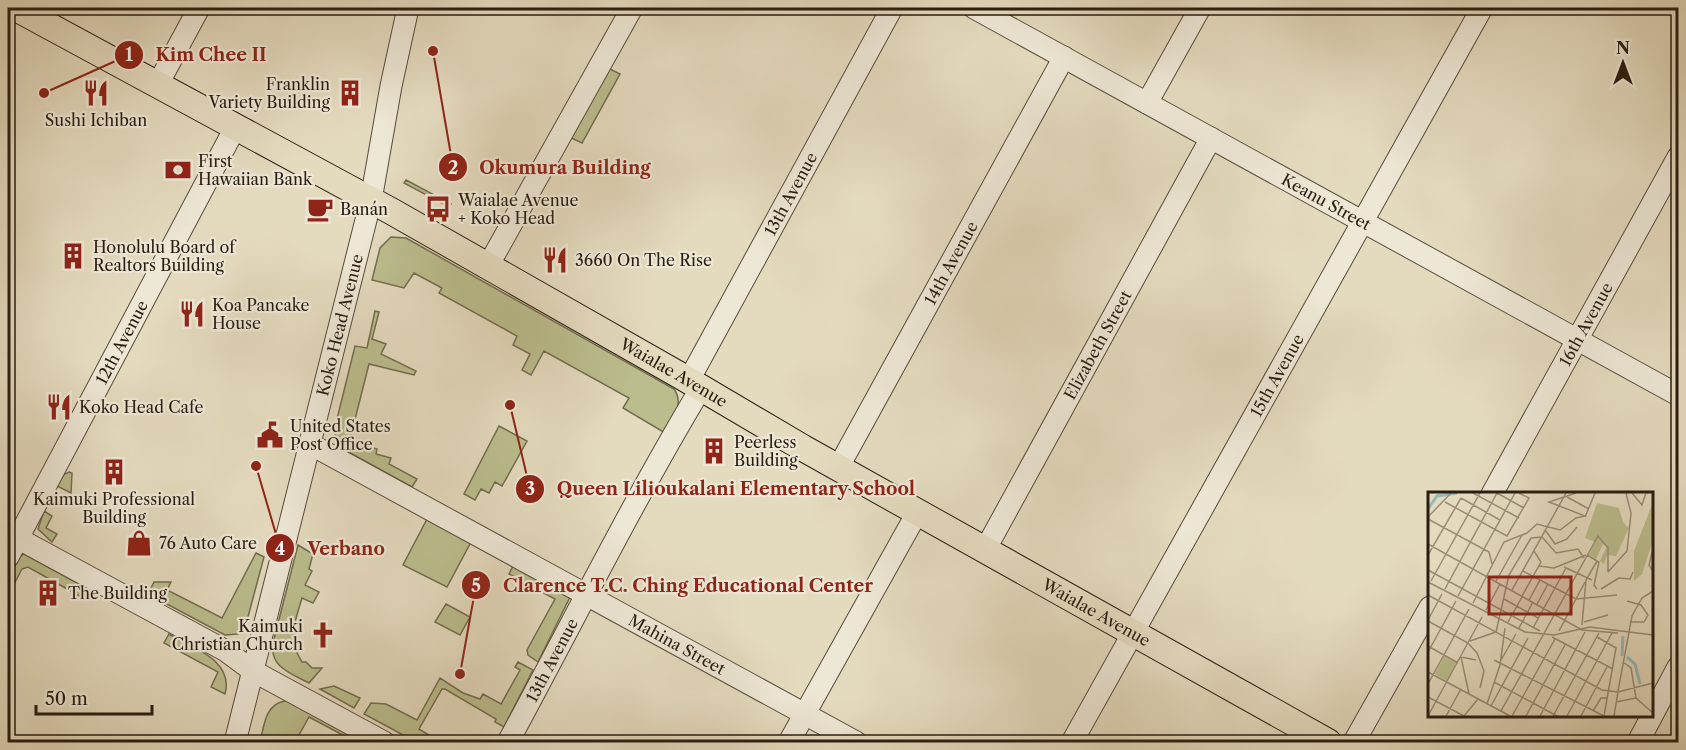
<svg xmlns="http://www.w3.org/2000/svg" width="1686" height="750" viewBox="0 0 1686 750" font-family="'Libre Caslon Text',serif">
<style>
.green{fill:#bbbd8d;stroke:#726d50;stroke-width:1.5}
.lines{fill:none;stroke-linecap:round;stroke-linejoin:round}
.minor-casing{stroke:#584c3d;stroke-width:23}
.major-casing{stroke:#2a1d12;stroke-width:28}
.minor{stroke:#ede7d5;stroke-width:21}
.major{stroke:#e4dabe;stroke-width:26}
.labels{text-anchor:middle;stroke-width:4.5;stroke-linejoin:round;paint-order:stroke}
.poi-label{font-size:16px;fill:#2a1d12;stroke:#ede7d5;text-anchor:start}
.street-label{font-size:16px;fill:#2a1d12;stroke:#ede7d5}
.inset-river{fill:none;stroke:#97b9b9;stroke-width:3}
.inset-road{fill:none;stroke:#9a8e79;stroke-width:1.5}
.view{fill:#8f2418;fill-opacity:0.15;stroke:#8f2418;stroke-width:3}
.inset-edge{fill:none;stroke:#2a1d12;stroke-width:3}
.leader{fill:none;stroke:#8f2418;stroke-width:2}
.callout-dot{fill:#8f2418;stroke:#ede7d5;stroke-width:2}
.mark-label{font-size:18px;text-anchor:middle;font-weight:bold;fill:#fff}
.callout-label{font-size:18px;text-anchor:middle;font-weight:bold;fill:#8f2418;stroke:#ede7d5;stroke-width:4.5;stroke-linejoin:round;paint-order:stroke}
</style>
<rect width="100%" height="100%" fill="#e4dabe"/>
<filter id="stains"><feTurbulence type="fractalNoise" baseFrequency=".00333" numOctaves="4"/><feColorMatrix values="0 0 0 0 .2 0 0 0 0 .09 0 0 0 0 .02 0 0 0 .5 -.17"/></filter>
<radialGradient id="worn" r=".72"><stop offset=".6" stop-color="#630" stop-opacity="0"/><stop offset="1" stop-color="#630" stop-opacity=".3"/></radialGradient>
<!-- green -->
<path class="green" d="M 608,68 L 620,74 L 582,143 L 569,137 Z
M 406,180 L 451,204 L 449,207 L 404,183 Z
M 391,237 L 406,238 L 674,389 C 685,404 672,419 665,433 L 623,408 L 629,398 L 544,351 L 531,375 L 522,370 L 530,354 L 513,345 L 517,336 L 439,293 L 442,288 L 414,273 L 404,288 L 372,280 L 380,248 Z
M 375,311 L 379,312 L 372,339 L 386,344 L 381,354 L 416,371 L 414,375 L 369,364 L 351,435 L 353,436 L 352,442 L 377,449 L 376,454 L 391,458 L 389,464 L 417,479 L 412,487 L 343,449 L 335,438 L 335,427 L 355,346 L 367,348 Z
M 499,426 L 527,441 L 502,486 L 495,482 L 489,493 L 481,489 L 475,500 L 464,494 Z
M 69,472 L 72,473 L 71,493 L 57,486 L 63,475 Z
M 44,511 L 52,516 L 46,528 L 57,534 L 52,542 L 38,529 Z
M 427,519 L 471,542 L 447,587 L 403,565 Z
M 298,545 L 313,554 L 309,569 L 312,571 L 305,585 L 319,592 L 313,603 L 302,598 C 294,625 287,638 302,662 L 306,662 L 312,668 L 322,668 L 309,683 C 292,674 269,667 273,643 Z
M 256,553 L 264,557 L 245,628 L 238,634 L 225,635 L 148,594 L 154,582 L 171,582 L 167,590 L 222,618 Z
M 24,554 L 90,590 L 85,599 L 28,567 L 22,569 L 12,588 L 8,586 C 8,574 12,559 24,554 Z
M 515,562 L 570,597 L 538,662 L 528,655 L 527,650 L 555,599 L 509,574 Z
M 446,604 L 470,617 L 460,635 L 435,622 Z
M 169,634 C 193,648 234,660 225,694 L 211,687 L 218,672 L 164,643 Z
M 518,662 L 533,670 L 504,727 L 495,722 L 496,719 L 445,689 L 442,689 L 419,729 L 432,737 L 429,742 L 416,742 L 364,714 L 371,703 L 386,704 L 417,720 L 440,678 L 463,693 L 480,699 L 483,694 L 501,704 L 520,670 L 515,667 Z
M 334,686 L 360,698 L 354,708 L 320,689 Z
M 285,701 L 290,701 L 371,742 L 356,742 L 309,717 L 295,742 L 260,742 C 264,726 265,704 285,701 Z"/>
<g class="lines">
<!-- minor casing -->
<g class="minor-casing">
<g id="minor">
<path id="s1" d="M 974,8 L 1678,395"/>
<path d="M 158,84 L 199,8"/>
<path d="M 1147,103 L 1200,8"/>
<path d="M 488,266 L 632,8"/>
<path id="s2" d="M 689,380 L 892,8"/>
<path id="s3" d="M 310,444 L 856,742"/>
<path id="s4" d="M 838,468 L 1064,57"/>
<path id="s5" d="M 1492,494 L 1678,157"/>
<path d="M 8,533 L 226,651 L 253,671 L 384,742"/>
<path id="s6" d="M 985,550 L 1211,138"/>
<path id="s7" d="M 8,557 L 236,126"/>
<path id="s8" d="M 235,742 L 371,200 L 391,86 L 408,8"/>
<path id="s9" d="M 508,742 C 572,624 632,503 701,388"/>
<path d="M 789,742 L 917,513"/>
<path id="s10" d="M 1072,742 L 1482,8"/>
<path d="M 1354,742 L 1430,607"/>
<path d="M 1638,742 L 1678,667"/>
</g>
</g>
<!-- major casing -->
<g class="major-casing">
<g id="major">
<path id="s11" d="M 16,8 L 391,211 L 681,376 L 803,448 L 1328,742"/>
</g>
</g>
<!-- minor -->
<use href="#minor" class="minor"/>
<!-- major -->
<use href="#major" class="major"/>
</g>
<!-- icons -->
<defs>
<g id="restaurant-bare" transform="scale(2.07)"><path d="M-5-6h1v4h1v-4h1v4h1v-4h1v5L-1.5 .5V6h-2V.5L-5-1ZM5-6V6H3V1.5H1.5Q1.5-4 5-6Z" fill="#8f2418" stroke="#ede7d5" stroke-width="2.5" paint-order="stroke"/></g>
<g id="building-bare" transform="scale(2.07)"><path d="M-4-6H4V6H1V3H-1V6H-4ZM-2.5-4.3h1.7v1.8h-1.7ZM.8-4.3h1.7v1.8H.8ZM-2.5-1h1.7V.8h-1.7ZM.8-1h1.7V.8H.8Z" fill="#8f2418" stroke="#ede7d5" stroke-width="2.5" paint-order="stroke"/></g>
<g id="bank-bare" transform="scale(2.07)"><path d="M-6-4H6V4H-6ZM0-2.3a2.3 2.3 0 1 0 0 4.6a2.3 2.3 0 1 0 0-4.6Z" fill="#8f2418" stroke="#ede7d5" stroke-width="2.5" paint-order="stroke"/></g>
<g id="cafe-bare" transform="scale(2.07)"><path d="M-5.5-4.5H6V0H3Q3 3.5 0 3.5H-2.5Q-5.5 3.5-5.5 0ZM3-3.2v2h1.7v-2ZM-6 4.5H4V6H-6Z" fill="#8f2418" stroke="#ede7d5" stroke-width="2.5" paint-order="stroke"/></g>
<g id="bus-bare" transform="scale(2.07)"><path d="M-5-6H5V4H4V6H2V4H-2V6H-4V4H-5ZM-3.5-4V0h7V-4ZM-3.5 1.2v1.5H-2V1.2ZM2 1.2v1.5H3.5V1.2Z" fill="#8f2418" stroke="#ede7d5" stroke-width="2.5" paint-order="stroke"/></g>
<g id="civic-bare" transform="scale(2.07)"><path d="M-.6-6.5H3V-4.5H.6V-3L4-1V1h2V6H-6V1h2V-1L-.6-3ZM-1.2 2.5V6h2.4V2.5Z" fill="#8f2418" stroke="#ede7d5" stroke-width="2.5" paint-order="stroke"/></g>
<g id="shop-bare" transform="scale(2.07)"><path d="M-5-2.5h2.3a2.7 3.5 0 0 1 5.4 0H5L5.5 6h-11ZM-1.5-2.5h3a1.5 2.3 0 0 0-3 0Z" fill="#8f2418" stroke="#ede7d5" stroke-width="2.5" paint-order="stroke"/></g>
<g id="church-bare" transform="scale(2.07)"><path d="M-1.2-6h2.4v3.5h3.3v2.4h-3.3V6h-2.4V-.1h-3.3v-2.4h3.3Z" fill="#8f2418" stroke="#ede7d5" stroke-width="2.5" paint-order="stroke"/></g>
</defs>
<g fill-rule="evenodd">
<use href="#restaurant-bare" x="96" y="93"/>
<use href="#building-bare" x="350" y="93"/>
<use href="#bank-bare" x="178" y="170"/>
<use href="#cafe-bare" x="320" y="209"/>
<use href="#bus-bare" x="438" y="209"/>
<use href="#building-bare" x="73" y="256"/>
<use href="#restaurant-bare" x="555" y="260"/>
<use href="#restaurant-bare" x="192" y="314"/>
<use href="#restaurant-bare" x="59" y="407"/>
<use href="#civic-bare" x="270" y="435"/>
<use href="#building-bare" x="714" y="451"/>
<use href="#building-bare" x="114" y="472"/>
<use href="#shop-bare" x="139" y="543"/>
<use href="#building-bare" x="48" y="593"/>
<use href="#church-bare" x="323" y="635"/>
</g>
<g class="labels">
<!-- poi labels -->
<g class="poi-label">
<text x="330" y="90" text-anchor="end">Franklin<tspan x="330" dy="18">Variety Building</tspan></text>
<text x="96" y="126" text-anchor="middle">Sushi Ichiban</text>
<text x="198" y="167">First<tspan x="198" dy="18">Hawaiian Bank</tspan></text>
<text x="458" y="206">Waialae Avenue<tspan x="458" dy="18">+ Koko Head</tspan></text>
<text x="340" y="215">Banán</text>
<text x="93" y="253">Honolulu Board of<tspan x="93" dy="18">Realtors Building</tspan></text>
<text x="575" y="266">3660 On The Rise</text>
<text x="212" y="311">Koa Pancake<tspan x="212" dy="18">House</tspan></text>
<text x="79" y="413">Koko Head Cafe</text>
<text x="290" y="432">United States<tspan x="290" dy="18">Post Office</tspan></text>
<text x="734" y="448">Peerless<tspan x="734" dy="18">Building</tspan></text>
<text x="114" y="505" text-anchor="middle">Kaimuki Professional<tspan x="114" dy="18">Building</tspan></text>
<text x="159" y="549">76 Auto Care</text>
<text x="68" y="599">The Building</text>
<text x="303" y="632" text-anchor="end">Kaimuki<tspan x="303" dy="18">Christian Church</tspan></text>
</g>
<!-- street labels -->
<g class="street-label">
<text dy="6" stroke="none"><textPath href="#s2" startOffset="212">13th Avenue</textPath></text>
<text dy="6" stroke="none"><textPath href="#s1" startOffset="402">Keanu Street</textPath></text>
<text dy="6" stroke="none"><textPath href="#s4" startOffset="234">14th Avenue</textPath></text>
<text dy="6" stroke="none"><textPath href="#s8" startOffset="430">Koko Head Avenue</textPath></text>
<text dy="6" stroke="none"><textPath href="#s5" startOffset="194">16th Avenue</textPath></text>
<text dy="6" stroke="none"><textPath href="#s7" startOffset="243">12th Avenue</textPath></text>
<text dy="6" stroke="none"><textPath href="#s6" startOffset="234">Elizabeth Street</textPath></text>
<text dy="6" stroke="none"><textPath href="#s11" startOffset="752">Waialae Avenue</textPath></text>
<text dy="6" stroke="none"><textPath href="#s10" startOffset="420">15th Avenue</textPath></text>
<text dy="6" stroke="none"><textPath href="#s11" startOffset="1238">Waialae Avenue</textPath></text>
<text dy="6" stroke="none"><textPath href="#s3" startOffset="418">Mahina Street</textPath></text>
<text dy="6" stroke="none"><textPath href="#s9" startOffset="93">13th Avenue</textPath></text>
</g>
</g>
<!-- overview -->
<g transform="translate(1428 492)">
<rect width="225" height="225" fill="#e4dabe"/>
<path d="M 225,10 L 225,48 L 214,82 L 206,89 L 206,59 ZM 169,11 L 191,16 L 195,30 L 201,36 L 188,64 L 179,63 L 176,72 L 172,69 L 179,54 L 175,52 L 168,67 L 161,63 L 167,50 L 157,46 ZM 16,164 L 28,171 L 19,189 L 7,182 Z" fill="#bbbd8d"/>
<path class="inset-river" d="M 0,17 L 9,4 L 29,1M 194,164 L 195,144M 199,165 L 207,172 L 212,192"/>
<path class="inset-road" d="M 45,1 L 91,26M 69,1 L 96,16M 204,1 L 214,13 L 218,1M 139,5 L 161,17M 33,6 L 72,28M 17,10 L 79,44 L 101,6 L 91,1M 0,25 L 23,1M 157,25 L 167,1M 0,27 L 61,60 L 64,72M 118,39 L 127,52 L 139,47 L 149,35M 103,46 L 114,45 L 128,61 L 150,57 L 156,66M 0,52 L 154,138 L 190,141M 225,57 L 221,73 L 225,79M 0,63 L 33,6M 159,63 L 171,70 L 166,93 L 169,97M 111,74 L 126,76 L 158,63M 136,75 L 164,88M 0,78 L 112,139M 95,79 L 148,107 L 189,103M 180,80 L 199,59 L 203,21 L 198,1M 191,86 L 202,87 L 205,80M 3,89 L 52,1M 68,89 L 94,43M 0,90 L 97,140 L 126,143 L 162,135 L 225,143M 17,97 L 69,1M 173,97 L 191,86M 84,98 L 138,1M 0,103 L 174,198 L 190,200 L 225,191M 30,104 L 87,1M 94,104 L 113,70 L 106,59M 76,107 L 110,126M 101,108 L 112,88M 199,109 L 213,113 L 220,123 L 216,130 L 202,130M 45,111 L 76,50 L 99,41 L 109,32 L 132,38 L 148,26 L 157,24 L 121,10 L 148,1M 109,112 L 120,92M 58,118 L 72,92M 0,128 L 14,102M 0,129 L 40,151 L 49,161 L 56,179 L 52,196M 80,130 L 94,105M 156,130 L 180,123M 154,133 L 158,88 L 169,69M 91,136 L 105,110M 105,136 L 138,76M 131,139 L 157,90M 68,140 L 81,83 L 103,46M 124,145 L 185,177M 169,145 L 188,156 L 176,224M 42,149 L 68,140M 0,154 L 30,171M 0,160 L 28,109M 66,168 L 176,224M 73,168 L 88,142M 195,170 L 203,176 L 208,206 L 225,221M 0,180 L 82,224M 66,190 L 129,224M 0,192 L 41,117M 190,199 L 204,124 L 214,106 L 225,99M 41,202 L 33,165 L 48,168M 0,205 L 36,224M 188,210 L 208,206M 59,212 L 72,173 L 77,136M 63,214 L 100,146M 73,219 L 170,44 L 180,56 L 180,80M 165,219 L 173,206 L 179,206M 0,224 L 54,125M 18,224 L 33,197M 36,224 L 50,207M 84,224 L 127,147M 98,224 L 137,153M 112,224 L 157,140M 125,224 L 171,141M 139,224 L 184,141M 153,224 L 179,175M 186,224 L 190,200"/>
<path class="view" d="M 61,85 L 143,85 L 143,122 L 61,122 Z"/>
<rect width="225" height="225" class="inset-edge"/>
</g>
<!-- callouts -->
<path class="leader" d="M44 93L129 55M433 51L453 167M510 405L530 489M256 466L280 548M460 674L476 585"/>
<g class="callout-dot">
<circle cx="44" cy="93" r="6"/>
<circle cx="433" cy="51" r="6"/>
<circle cx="510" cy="405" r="6"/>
<circle cx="256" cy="466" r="6"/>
<circle cx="460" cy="674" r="6"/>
<circle cx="129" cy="55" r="15"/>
<circle cx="453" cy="167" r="15"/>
<circle cx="530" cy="489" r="15"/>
<circle cx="280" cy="548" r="15"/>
<circle cx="476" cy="585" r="15"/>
</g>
<g class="mark-label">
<text x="129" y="61">1</text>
<text x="453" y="174">2</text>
<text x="530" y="495">3</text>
<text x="280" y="555">4</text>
<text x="476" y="592">5</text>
</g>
<g class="callout-label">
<text x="211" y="61">Kim Chee II</text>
<text x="565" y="174">Okumura Building</text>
<text x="736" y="495">Queen Lilioukalani Elementary School</text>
<text x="346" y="555">Verbano</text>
<text x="688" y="592">Clarence T.C. Ching Educational Center</text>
</g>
<!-- margin -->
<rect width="1686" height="750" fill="none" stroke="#e4dabe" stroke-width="30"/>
<rect x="9" y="9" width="1668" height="732" fill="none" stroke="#2a1d12" stroke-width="3"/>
<rect x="15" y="15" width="1656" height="720" fill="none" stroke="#2a1d12" stroke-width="1.5"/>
<!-- north arrow -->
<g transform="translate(1623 63)" stroke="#ede7d5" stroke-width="4.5" paint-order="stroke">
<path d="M0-4.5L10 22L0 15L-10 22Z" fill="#2a1d12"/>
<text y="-9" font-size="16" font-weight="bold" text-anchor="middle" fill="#2a1d12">N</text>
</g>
<!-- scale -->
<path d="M36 705v9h116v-9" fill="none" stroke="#2a1d12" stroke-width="3"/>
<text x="45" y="705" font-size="18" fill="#2a1d12" stroke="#ede7d5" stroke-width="4.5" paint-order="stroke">50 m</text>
<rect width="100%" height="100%" filter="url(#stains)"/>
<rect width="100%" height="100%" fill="url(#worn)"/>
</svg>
